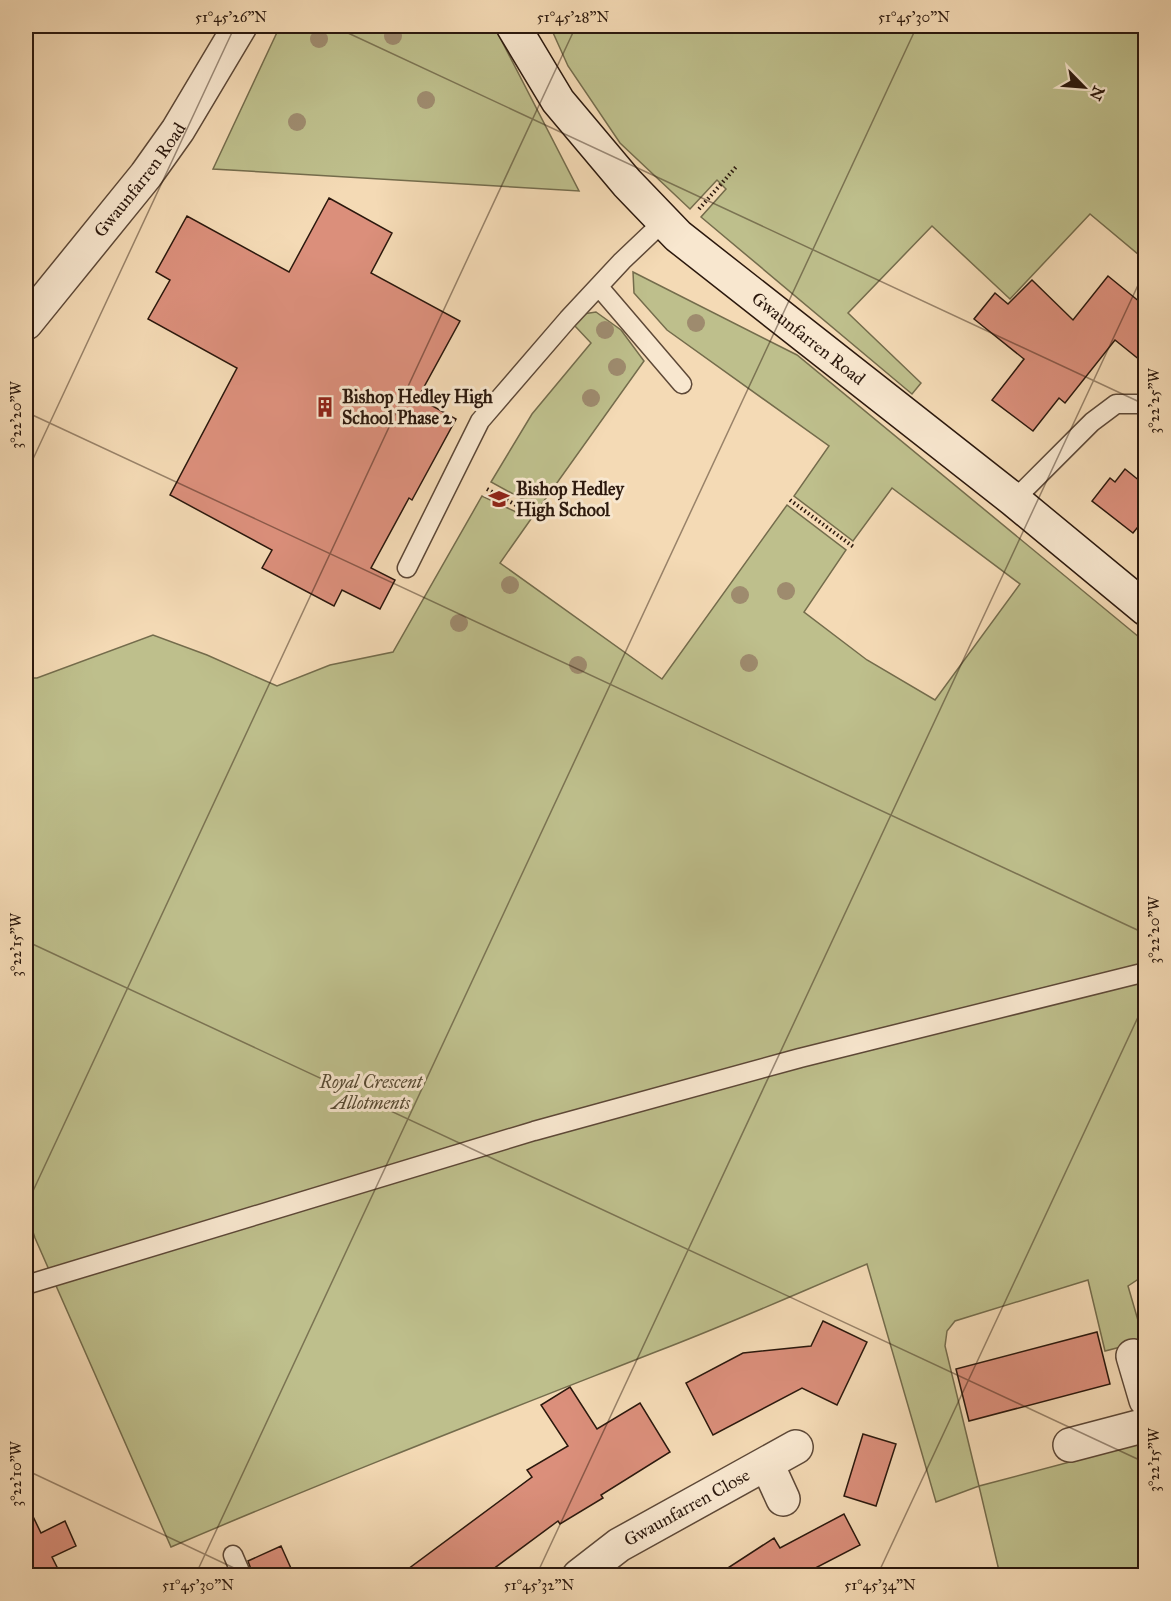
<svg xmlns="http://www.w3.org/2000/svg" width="1171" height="1601" viewBox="0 0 1171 1601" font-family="'IM FELL Great Primer',serif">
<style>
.green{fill:#bebf8c;stroke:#746c4c;stroke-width:1.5}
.building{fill:#db8f7b;stroke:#2b180d;stroke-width:1.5}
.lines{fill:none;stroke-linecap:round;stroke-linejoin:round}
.lane-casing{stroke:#5d4837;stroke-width:21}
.street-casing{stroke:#5d4837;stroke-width:36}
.secondary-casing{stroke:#2b180d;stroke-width:36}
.path{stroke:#2b180d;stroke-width:4;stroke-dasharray:1.5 3;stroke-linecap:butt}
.lane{stroke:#f8e7cf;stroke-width:18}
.street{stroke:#f8e7cf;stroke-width:33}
.secondary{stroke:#f8e7cf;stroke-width:33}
.tree{fill:#9e8b6e}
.ticks{fill:none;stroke:#2b180d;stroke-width:1.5;stroke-opacity:0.45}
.labels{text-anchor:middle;stroke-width:6;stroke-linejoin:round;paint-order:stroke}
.street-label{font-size:18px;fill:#2b180d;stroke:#f8e7cf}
.poi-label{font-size:18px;font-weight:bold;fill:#2b180d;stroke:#f8e7cf;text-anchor:start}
.park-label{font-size:18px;font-style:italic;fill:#574a33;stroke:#f8e7cf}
.neatline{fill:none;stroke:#2b180d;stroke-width:2}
.ticks-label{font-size:15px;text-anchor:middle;fill:#2b180d}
</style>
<rect width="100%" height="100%" fill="#f4dab5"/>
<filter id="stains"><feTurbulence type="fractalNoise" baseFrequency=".00333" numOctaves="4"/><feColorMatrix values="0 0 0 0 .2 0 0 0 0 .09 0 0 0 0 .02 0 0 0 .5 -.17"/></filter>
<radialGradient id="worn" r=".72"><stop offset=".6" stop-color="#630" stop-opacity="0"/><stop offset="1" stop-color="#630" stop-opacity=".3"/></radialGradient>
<!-- green -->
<path class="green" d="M 280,26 L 494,26 L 579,191 L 213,169 Z
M 550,26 L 1145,26 L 1145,260 L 1090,214 L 1010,299 L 932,226 L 848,313 L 921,383 L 912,394 L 701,217 L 726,189 L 717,180 L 690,209 L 620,143 L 568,66 Z
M 633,272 L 797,355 L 1145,642 L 1146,1274 L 1128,1286 L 1144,1341 L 1105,1351 L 1088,1280 L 955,1321 L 947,1331 L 945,1346 L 979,1486 L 1145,1442 L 1145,1575 L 1000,1575 L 979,1486 L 936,1502 L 867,1264 C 798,1293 729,1324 658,1351 C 495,1415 332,1478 171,1547 L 35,1238 L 26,1211 L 26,678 L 37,678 L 153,635 L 207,655 L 277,686 L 330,665 L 393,652 L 482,496 L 531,519 L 500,563 L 662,679 L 787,505 L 846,550 L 804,612 L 867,660 L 935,700 L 1020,584 L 892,488 L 853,541 L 794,496 L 829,446 L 667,330 L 634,293 Z
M 596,312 L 621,330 L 644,361 L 539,508 L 491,482 L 532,414 L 591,343 L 574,325 L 583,314 Z"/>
<!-- building -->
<path class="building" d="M 329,198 L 392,233 L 371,273 L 460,321 L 418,398 L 456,419 L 412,500 L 409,498 L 371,568 L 395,580 L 380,609 L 342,590 L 334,606 L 262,568 L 272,550 L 170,495 L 237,368 L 148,319 L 170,280 L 156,272 L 187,216 L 289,272 Z
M 1108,276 L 1146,307 L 1146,365 L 1115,340 L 1065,403 L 1059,398 L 1033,431 L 992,400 L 1024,359 L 974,319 L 995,293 L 1008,304 L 1032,280 L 1073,320 Z
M 1125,469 L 1146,486 L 1146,517 L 1133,533 L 1092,501 L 1110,478 L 1115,482 Z
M 823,1321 L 867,1342 L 837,1405 L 802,1388 L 713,1435 L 686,1383 L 743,1353 L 811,1346 Z
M 1097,1332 L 1110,1384 L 969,1421 L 956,1369 Z
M 570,1387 L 597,1429 L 640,1403 L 670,1452 L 601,1495 L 603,1498 L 560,1524 L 558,1521 L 485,1575 L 400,1575 L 532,1477 L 527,1470 L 568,1446 L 541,1405 Z
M 863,1434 L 896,1444 L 876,1506 L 844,1496 Z
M 26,1502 L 41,1533 L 65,1521 L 76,1546 L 52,1557 L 61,1575 L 26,1575 Z
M 844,1514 L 860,1545 L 802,1575 L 717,1575 L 774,1538 L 780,1548 Z
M 281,1546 L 294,1575 L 253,1575 L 248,1561 Z"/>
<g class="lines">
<!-- lane casing -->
<g class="lane-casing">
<path id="lane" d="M 599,287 L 682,384
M 1014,500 L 1092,422 L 1116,404 L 1146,404
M 407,568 L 480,421 L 568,319 L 622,261 L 663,222
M 26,1285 L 534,1131 L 800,1058 L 1146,972
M 233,1555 L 242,1576"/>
</g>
<!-- street casing -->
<g class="street-casing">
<g id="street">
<path id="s1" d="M 26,323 L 146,175 L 178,130 L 240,26"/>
<path d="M 1133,1356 L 1146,1400"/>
<path d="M 1070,1445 L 1146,1425"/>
<path d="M 767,1464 L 783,1499"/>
<path id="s2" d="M 579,1576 L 619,1545 L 796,1447"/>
</g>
</g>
<!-- secondary casing -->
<g class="secondary-casing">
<g id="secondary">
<path id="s3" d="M 513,26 L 558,101 L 627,183 L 678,236 L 1014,500 L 1146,609"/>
</g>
</g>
<!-- path -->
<path class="path" d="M 699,209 L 736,167
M 487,489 L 534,515
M 790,500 L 855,548"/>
<!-- lane -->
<use href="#lane" class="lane"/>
<!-- street -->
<use href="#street" class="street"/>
<!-- secondary -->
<use href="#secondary" class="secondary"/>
</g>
<!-- trees -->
<g class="tree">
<circle cx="393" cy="36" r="9"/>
<circle cx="319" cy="39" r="9"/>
<circle cx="426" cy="100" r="9"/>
<circle cx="297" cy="122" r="9"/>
<circle cx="696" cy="323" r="9"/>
<circle cx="605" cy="330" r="9"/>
<circle cx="617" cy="367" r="9"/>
<circle cx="591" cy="398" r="9"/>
<circle cx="510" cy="585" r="9"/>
<circle cx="786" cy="591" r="9"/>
<circle cx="740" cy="595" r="9"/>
<circle cx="459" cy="623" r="9"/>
<circle cx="749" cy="663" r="9"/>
<circle cx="578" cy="665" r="9"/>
</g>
<!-- ticks -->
<path class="ticks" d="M 333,26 L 1146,405M 26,412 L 1146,934M 26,474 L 235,26M 26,941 L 1146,1463M 26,1206 L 576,26M 26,1470 L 251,1576M 195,1576 L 917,26M 536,1576 L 1146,268M 877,1576 L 1146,1000"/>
<!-- icons -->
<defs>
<g id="building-bare" transform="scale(1.62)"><path d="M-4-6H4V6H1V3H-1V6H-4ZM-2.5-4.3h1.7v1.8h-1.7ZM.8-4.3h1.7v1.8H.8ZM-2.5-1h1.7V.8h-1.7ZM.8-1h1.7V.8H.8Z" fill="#8f2418" stroke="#f8e7cf" stroke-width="2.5" paint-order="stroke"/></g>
<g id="school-bare" transform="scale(1.62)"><path d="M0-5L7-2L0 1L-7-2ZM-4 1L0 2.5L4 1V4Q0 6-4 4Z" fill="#8f2418" stroke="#f8e7cf" stroke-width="2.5" paint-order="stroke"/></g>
</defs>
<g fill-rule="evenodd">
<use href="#building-bare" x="325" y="407"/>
<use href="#school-bare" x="499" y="499"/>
</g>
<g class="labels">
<!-- street labels -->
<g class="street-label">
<text dy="6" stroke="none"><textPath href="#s1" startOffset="183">Gwaunfarren Road</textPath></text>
<text dy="6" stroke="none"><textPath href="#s3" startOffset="434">Gwaunfarren Road</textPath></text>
<text dy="6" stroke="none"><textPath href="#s2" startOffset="128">Gwaunfarren Close</textPath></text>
</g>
<!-- poi labels -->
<g class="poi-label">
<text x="342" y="403">Bishop Hedley High<tspan x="342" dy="21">School Phase 2</tspan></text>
<text x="516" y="495">Bishop Hedley<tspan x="516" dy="21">High School</tspan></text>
</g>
<!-- park labels -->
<g class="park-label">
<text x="371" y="1088">Royal Crescent<tspan x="371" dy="21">Allotments</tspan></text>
</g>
</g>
<!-- margin -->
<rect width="1171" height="1601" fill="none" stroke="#f4dab5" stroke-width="66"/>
<!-- north arrow -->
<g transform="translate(1084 87) rotate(115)" stroke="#f8e7cf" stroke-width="4.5" paint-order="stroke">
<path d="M0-4.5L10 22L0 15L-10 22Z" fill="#2b180d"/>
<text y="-9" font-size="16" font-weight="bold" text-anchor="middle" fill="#2b180d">N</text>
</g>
<rect x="33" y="33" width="1105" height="1535" class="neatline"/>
<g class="ticks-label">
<text x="231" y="22">51°45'26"N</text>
<text x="573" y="22">51°45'28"N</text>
<text x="914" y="22">51°45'30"N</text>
<text transform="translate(1154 401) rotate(-90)" y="5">3°22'25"W</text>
<text transform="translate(16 415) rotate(-90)" y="5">3°22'20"W</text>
<text transform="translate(1154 930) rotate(-90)" y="5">3°22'20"W</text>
<text transform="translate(16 945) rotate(-90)" y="5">3°22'15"W</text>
<text transform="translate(1154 1460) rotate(-90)" y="5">3°22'15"W</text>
<text transform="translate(16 1474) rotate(-90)" y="5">3°22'10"W</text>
<text x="198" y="1590">51°45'30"N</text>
<text x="539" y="1590">51°45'32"N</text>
<text x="880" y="1590">51°45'34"N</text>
</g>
<rect width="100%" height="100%" filter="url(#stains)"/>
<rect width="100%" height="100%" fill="url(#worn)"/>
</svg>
